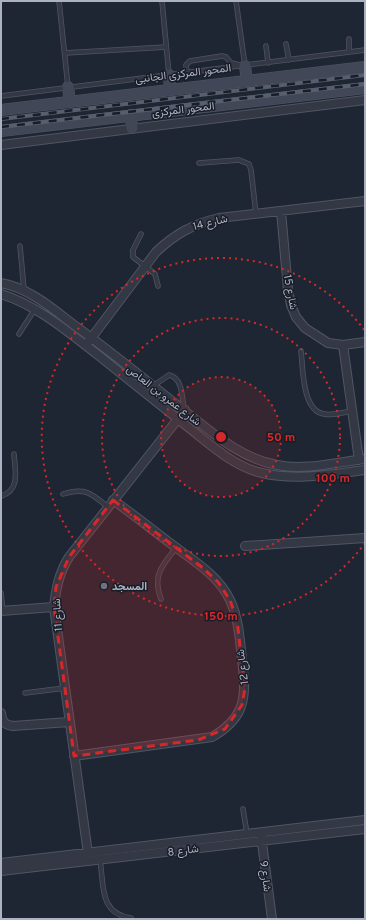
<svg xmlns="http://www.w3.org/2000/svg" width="366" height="920" viewBox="0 0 366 920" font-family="Overpass,Vazirmatn,sans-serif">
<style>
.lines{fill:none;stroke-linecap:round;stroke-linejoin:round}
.lane-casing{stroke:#505563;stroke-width:5.5}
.street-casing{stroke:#505563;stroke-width:10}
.secondary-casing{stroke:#505563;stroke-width:12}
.lane{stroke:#333844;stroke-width:4}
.street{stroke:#333844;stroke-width:8}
.secondary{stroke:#414757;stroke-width:11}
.rail-casing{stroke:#575e6d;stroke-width:4}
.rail{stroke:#181d28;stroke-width:2.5;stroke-dasharray:8;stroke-linecap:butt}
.marked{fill:#d62828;fill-opacity:0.2;stroke:#d62828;stroke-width:3;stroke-dasharray:8 5;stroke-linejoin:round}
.ring{fill:none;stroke:#d62828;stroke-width:2;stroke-dasharray:2 4}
.worship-dot{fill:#6b7280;stroke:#181d28;stroke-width:1.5}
.labels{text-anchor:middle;stroke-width:3;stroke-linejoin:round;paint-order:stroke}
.street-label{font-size:11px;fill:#acb2c2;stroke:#181d28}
.poi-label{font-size:11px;font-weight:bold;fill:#acb2c2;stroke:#181d28;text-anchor:start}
.centre{fill:#d62828;stroke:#181d28;stroke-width:2}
.ring-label{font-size:12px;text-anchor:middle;font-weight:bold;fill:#d62828;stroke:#181d28;stroke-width:3;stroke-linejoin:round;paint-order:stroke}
</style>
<rect width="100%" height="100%" fill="#1f2633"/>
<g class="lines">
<!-- lane casing -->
<g class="lane-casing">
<path id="lane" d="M 59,1 L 68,87
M 162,1 L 169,75
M 349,39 L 349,52
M 286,44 L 289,60
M 266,46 L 268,63
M 65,53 L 166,47
M 187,73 L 186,65 L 190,61 L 222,56 L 226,57 L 231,63 L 245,66 L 236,1
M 1,96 L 365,50
M 199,163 L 239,160 L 249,164 L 251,170 L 256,214
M 141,234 L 133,250 L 133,257 L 155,274 L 158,286
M 20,246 L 24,290
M 19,334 L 35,309
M 301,351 C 303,368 302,411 324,414 C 332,416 344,412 352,411
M 153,386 L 169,375 C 183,378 182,398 184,409
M 63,494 C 85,487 91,493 108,507
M 1,496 C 21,490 15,470 14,454
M 1,593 L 3,611
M 161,599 C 152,575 162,566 176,548
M 25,693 L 65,688
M 243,809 L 247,834
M 100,860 C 104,885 99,914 131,918"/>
</g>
<!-- street casing -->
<g class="street-casing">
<path id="street" d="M 1,145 L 365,100
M 281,211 L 288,290 L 291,305 L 296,317 L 305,328 L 328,343 L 343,345 L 365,342
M 1,283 C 29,288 52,308 74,325 C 109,350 143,378 177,405 C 208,429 238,458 277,465 C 305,471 337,462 365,459
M 1,294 C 37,305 68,332 98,355 C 128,379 158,403 188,427 C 210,444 234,467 262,473 C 296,481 331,474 365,470
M 89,341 L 156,252 C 175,234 193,224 219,218 L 365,201
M 343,345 L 359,460
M 245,546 L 365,538
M 1,611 L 54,607
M 1,713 C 2,721 4,725 13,726 L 69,722
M 74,756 L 212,737 C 242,720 247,701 243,668 C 240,646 240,621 230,600 C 219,576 194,561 174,546 C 154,531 134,515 113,500
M 261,835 L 272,919
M 89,861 L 54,607 C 56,588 59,573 69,557 L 185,410
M 1,863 L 365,820
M 1,871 L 365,829"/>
</g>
<!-- secondary casing -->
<g class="secondary-casing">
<path id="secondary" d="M 245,66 L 247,81
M 169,75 L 170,90
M 68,87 L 70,102
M 1,110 L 365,67
M 131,115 L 132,128
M 1,131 L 365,88"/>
</g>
<!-- lane -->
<use href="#lane" class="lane"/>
<!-- street -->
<use href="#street" class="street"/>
<!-- secondary -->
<use href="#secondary" class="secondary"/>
<!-- rail casing -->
<g class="rail-casing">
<path id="rail" d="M 1,119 L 365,75
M 1,127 L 365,84"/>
</g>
<!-- rail -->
<use href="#rail" class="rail"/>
</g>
<!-- marked area -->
<path class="marked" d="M 113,500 L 203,568 L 218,582 L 230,600 L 237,620 L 245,688 L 242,705 L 225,729 L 198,740 L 74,756 L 54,607 L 56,587 L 69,557 Z"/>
<!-- distance rings -->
<circle cx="221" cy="437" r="60" fill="#d62828" fill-opacity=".12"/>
<g class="ring">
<circle cx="221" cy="437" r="60"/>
<circle cx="221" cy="437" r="119"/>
<path d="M365 543A179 179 0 1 1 365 331"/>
</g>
<!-- markers -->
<circle class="worship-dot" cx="104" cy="586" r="4"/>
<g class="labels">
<!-- street labels -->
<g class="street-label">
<text transform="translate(183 73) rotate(-7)" y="4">المحور المركزى الجانبى</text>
<text transform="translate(183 109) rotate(-7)" y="4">المحور المركزى</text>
<text transform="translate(210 222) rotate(-14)" y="4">شارع 14</text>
<text transform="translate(291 292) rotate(79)" y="4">شارع 15</text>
<text transform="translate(164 395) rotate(38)" y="4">شارع عمرو بن العاص</text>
<text transform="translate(57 615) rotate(-94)" y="4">شارع 11</text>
<text transform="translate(242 667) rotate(-97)" y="4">شارع 12</text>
<text transform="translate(183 850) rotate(-7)" y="4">شارع 8</text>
<text transform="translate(266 876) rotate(83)" y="4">شارع 9</text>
</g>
<!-- poi labels -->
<g class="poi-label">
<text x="112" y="590">المسجد</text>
</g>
</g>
<circle cx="221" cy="437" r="6" class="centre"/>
<g class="ring-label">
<text x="281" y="441">50 m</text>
<text x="333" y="482">100 m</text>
<text x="221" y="620">150 m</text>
</g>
<!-- border -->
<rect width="366" height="920" fill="none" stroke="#acb2c2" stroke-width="4"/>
</svg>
